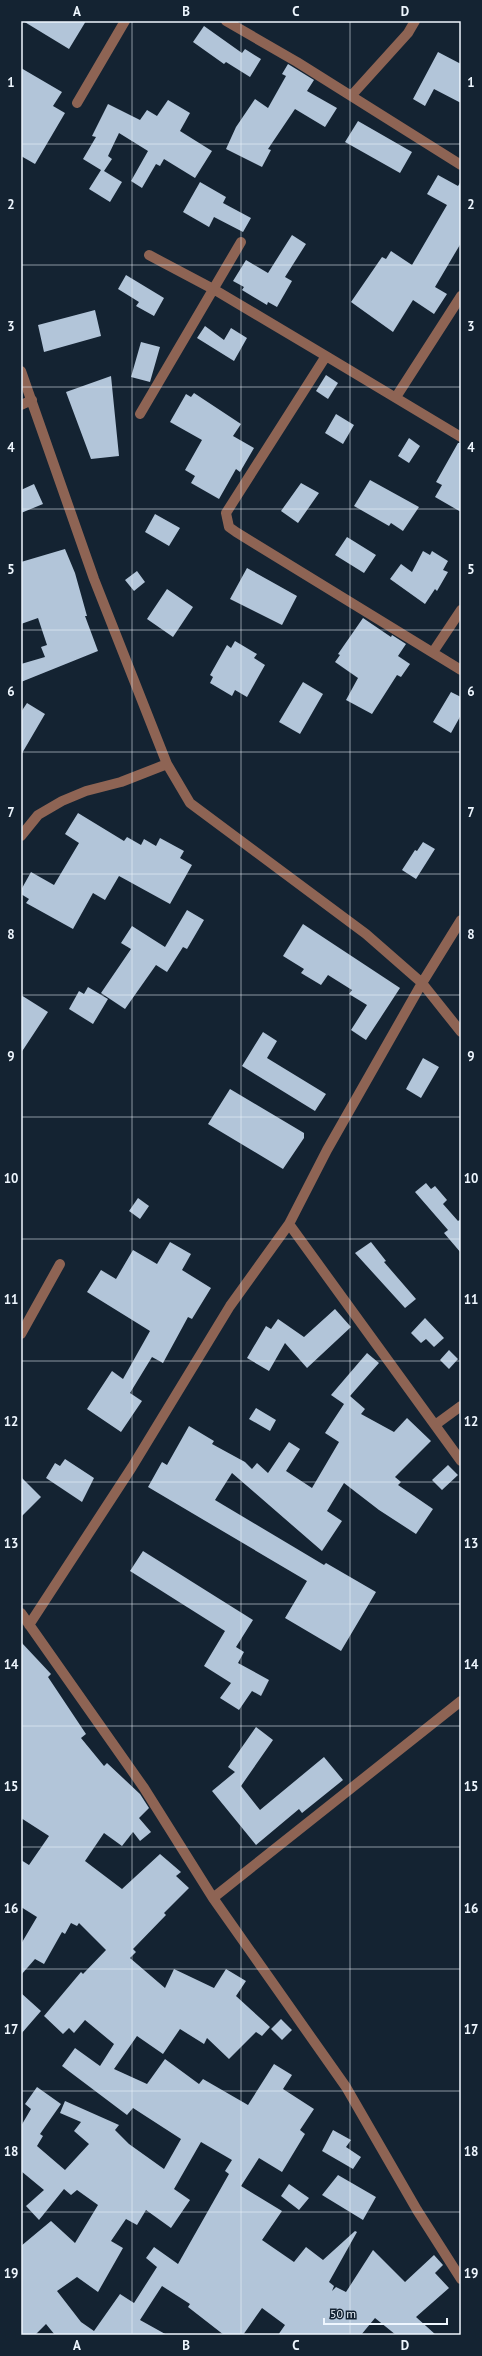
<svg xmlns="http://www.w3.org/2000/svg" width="482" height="2356" viewBox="0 0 482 2356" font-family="'PT Sans',sans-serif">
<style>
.building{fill:#b2c5d9;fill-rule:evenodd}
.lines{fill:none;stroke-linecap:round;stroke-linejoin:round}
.street{stroke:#8e6454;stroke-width:10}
.grid{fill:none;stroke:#eef6fe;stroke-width:1;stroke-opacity:0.55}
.neatline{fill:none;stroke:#eef6fe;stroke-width:1.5}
.grid-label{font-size:13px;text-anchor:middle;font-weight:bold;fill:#eef6fe}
</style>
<rect width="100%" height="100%" fill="#142332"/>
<!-- building -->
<path class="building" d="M 23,21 L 86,21 L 69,49 Z
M 204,26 L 242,53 L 245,49 L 261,59 L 250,77 L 226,62 L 224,64 L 193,42 Z
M 438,52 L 461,64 L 461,103 L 434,89 L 425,106 L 413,99 Z
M 288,64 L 314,80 L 307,91 L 337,108 L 325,127 L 295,109 L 268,149 L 271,150 L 262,167 L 226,149 L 236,127 L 255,99 L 268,108 L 286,76 L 282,74 Z
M 21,68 L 62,92 L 53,106 L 65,113 L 35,164 L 21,156 Z
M 168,100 L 190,113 L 180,131 L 212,151 L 195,178 L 164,159 L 160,166 L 156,164 L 142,188 L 131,181 L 148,151 L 119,133 L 108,156 L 112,159 L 104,171 L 122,182 L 110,202 L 89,189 L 101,170 L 83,159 L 96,137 L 92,136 L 108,104 L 140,120 L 147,110 L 157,116 Z
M 358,121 L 412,152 L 400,173 L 345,142 Z
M 438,175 L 458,186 L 461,181 L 461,243 L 435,287 L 447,294 L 434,314 L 413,300 L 393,332 L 351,302 L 382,257 L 386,259 L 391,251 L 412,265 L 447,205 L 427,194 Z
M 200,182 L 226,197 L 223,203 L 251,218 L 243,232 L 214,217 L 209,227 L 183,212 Z
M 292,235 L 306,244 L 285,277 L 292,281 L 277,307 L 268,302 L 267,305 L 242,290 L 244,287 L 233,281 L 246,260 L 268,273 Z
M 126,275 L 164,298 L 154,316 L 136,306 L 139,302 L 118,289 Z
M 95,310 L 101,336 L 44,352 L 38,325 Z
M 205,326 L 224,340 L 231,328 L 247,338 L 234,361 L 197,338 Z
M 141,342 L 160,347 L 150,382 L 131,377 Z
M 326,375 L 338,383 L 328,399 L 316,391 Z
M 111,376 L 119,456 L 91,459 L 66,392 Z
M 194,393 L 241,424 L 233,436 L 254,448 L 240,472 L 236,469 L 219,499 L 191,483 L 195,476 L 185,470 L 202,440 L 170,422 L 186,394 L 191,397 Z
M 336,414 L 354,425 L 343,444 L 325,433 Z
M 409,438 L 420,446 L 409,463 L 398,456 Z
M 458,443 L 461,443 L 461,512 L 435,497 L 442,485 L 436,482 Z
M 370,480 L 419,507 L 403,531 L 391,523 L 389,526 L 354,506 Z
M 301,483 L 319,493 L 298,523 L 281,511 Z
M 34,484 L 43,504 L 21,513 L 21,490 Z
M 155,514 L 180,528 L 169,546 L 145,532 Z
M 347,537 L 376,555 L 364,573 L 335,555 Z
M 65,549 L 75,573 L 87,616 L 85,616 L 98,651 L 21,682 L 21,664 L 45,657 L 41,647 L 47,645 L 38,618 L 21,624 L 21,562 Z
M 423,551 L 430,555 L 432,551 L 448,561 L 443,570 L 448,572 L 437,591 L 435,589 L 425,604 L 390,579 L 401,564 L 412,572 Z
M 247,568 L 297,596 L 282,625 L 230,599 Z
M 137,571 L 145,582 L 134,591 L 125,580 Z
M 167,589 L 193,607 L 173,637 L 147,619 Z
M 363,618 L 391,637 L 392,635 L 406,644 L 398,656 L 410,664 L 401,677 L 397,675 L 372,714 L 346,700 L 358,678 L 335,662 L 340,655 L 338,654 Z
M 235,641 L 257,654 L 254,658 L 265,665 L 247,697 L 235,690 L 232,696 L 210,683 L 213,677 L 210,675 L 227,645 L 231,648 Z
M 303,682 L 323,694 L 300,734 L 279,722 Z
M 451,692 L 461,697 L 461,715 L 451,733 L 433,722 Z
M 27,703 L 45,714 L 21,755 L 21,712 Z
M 78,813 L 124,841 L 127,837 L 141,845 L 144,839 L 156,846 L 160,838 L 184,851 L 180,858 L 192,865 L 170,904 L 119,876 L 105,900 L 93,893 L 73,929 L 26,903 L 29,899 L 21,894 L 21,890 L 31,872 L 54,885 L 79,843 L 65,834 Z
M 423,842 L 435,849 L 416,879 L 402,870 L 415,850 L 417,851 Z
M 187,910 L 204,920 L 187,949 L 183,947 L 167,972 L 156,965 L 125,1009 L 101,993 L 131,949 L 121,943 L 132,926 L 165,947 Z
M 303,924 L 400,988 L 366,1040 L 351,1030 L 367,1005 L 349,994 L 352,990 L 328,975 L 321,985 L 301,973 L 304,969 L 283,956 Z
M 88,987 L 108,999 L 93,1024 L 69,1009 L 79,991 L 84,994 Z
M 21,995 L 48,1012 L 21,1053 Z
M 263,1032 L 277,1041 L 267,1058 L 326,1094 L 315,1111 L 242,1066 Z
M 423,1058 L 439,1067 L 421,1098 L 406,1089 Z
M 230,1089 L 304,1133 L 304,1138 L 283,1169 L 208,1124 Z
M 426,1183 L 431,1189 L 435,1186 L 447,1200 L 443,1204 L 458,1221 L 461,1219 L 461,1253 L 444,1233 L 448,1230 L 415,1192 Z
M 138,1198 L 149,1206 L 140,1219 L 129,1211 Z
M 170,1242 L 191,1254 L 182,1270 L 211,1288 L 192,1319 L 188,1317 L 163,1363 L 152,1357 L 130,1393 L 142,1401 L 121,1432 L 87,1409 L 112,1371 L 123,1379 L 150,1331 L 87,1292 L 101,1270 L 116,1279 L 133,1250 L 157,1264 Z
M 371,1242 L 386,1261 L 384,1262 L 416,1299 L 405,1308 L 355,1253 Z
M 335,1309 L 351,1327 L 307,1368 L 285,1343 L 269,1371 L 247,1358 L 266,1326 L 271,1329 L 278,1319 L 304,1337 Z
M 425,1318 L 444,1338 L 434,1347 L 426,1339 L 421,1343 L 411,1333 Z
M 449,1350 L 458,1359 L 449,1369 L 440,1360 Z
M 367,1353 L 379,1363 L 350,1396 L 365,1409 L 361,1414 L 394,1432 L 407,1418 L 431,1441 L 395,1477 L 401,1482 L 398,1485 L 433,1509 L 416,1534 L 379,1510 L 344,1483 L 327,1511 L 342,1521 L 322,1551 L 232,1473 L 215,1500 L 324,1565 L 326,1563 L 376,1592 L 341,1651 L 285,1618 L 307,1581 L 148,1487 L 162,1462 L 167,1465 L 189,1426 L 214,1441 L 212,1444 L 245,1462 L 252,1469 L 257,1463 L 268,1473 L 289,1442 L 300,1449 L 286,1471 L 312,1488 L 339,1442 L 325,1433 L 344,1404 L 331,1395 Z
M 256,1408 L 276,1420 L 270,1431 L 249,1419 Z
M 65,1459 L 94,1478 L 82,1502 L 46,1478 L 55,1463 L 60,1466 Z
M 448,1465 L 458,1475 L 442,1490 L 432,1480 Z
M 21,1477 L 41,1497 L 21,1517 Z
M 143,1551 L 253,1620 L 236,1647 L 244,1652 L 238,1663 L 269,1680 L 261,1696 L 252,1691 L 239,1710 L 220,1698 L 231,1683 L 204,1666 L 225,1631 L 130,1571 Z
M 21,1642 L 51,1674 L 48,1677 L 86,1734 L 81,1738 L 104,1766 L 107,1763 L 140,1794 L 149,1808 L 139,1818 L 151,1832 L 140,1841 L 133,1832 L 122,1846 L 104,1833 L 85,1861 L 122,1889 L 160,1854 L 181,1872 L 176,1876 L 189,1888 L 164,1913 L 166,1915 L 133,1949 L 136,1952 L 130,1958 L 165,1988 L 174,1969 L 214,1988 L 226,1969 L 246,1981 L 236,1996 L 270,2027 L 262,2036 L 256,2032 L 229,2059 L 207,2038 L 204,2044 L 180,2029 L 163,2054 L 137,2036 L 114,2069 L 147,2084 L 165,2059 L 199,2084 L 203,2079 L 248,2105 L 274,2064 L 292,2075 L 283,2089 L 314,2109 L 300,2130 L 305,2134 L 282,2172 L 259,2158 L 241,2186 L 282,2211 L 262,2240 L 294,2262 L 306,2247 L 323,2260 L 355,2231 L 357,2232 L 329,2282 L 334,2286 L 332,2291 L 336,2287 L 346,2292 L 373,2250 L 405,2282 L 434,2255 L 443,2265 L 435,2273 L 449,2288 L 416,2317 L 436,2335 L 396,2335 L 375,2318 L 361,2335 L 278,2335 L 285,2325 L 262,2308 L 243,2335 L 224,2335 L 188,2307 L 190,2304 L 162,2286 L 140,2320 L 167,2335 L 55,2335 L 46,2324 L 35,2335 L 21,2335 L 21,2246 L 51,2221 L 75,2243 L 98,2205 L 77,2190 L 71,2195 L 64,2189 L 39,2220 L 26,2206 L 44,2190 L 21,2171 L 21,2126 L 31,2109 L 25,2104 L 37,2087 L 61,2104 L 40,2134 L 43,2136 L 37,2146 L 65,2170 L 89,2144 L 74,2131 L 81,2122 L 60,2113 L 65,2101 L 119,2125 L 115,2130 L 129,2144 L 164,2169 L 181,2139 L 133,2108 L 127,2115 L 62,2066 L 75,2048 L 100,2066 L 114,2044 L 85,2020 L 74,2033 L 69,2028 L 63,2034 L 44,2016 L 81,1972 L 83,1974 L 106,1950 L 79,1923 L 77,1926 L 71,1923 L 65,1934 L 62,1932 L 44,1964 L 35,1959 L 21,1975 L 21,1944 L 37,1917 L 21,1907 L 21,1860 L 29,1865 L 49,1836 L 21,1818 ZM 201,2142 L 232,2160 L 225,2171 L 229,2174 L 178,2264 L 154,2247 L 146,2258 L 157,2267 L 134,2303 L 120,2294 L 94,2331 L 81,2322 L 57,2291 L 77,2277 L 98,2292 L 123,2248 L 111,2241 L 126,2219 L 137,2225 L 146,2210 L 171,2228 L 190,2200 L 174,2189 Z
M 256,1727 L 273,1740 L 241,1786 L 260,1810 L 324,1757 L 343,1780 L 302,1813 L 299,1809 L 256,1845 L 212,1791 L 235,1772 L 228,1767 Z
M 21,1993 L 41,2011 L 21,2034 Z
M 281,2019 L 292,2030 L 282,2040 L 271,2029 Z
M 333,2130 L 351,2140 L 346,2147 L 361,2157 L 353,2169 L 322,2151 Z
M 338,2175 L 376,2197 L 363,2220 L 322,2195 Z
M 289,2184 L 309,2198 L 299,2210 L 281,2196 Z"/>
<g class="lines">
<!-- street -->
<path class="street" d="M 226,21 L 297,62 L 461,165
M 351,96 L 408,33 L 415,21
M 77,103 L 125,21
M 149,255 L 215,290 L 326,356
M 21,371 L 94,579 L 167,764 L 190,803 L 366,934 L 422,983 L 461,1032
M 396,397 L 461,296
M 21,405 L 32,400
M 140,414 L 241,242
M 461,437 L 326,356 L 226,513 L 229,527 L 236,532 L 461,670
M 433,652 L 461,610
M 21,836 L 38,815 L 62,801 L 86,791 L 121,782 L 167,764
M 289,1224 L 461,1461
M 21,1334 L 60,1264
M 435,1425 L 461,1406
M 21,1613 L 144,1788 L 213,1898 L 346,2087 L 417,2210 L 461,2279
M 29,1625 L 132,1467 L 230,1306 L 289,1224 L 327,1150 L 422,983 L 461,920
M 213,1898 L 461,1701"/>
</g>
<!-- grid -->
<path class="grid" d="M 132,21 L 132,2335M 241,21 L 241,2335M 350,21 L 350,2335M 21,144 L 461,144M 21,265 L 461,265M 21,387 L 461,387M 21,509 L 461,509M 21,630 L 461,630M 21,752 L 461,752M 21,874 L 461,874M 21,995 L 461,995M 21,1117 L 461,1117M 21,1239 L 461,1239M 21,1361 L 461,1361M 21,1482 L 461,1482M 21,1604 L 461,1604M 21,1726 L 461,1726M 21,1847 L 461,1847M 21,1969 L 461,1969M 21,2091 L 461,2091M 21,2212 L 461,2212"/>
<!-- border -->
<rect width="482" height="2356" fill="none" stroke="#142332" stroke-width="44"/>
<!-- scale -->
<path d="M324 2318v6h123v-6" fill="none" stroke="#eef6fe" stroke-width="2"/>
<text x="330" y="2318" font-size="12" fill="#eef6fe" stroke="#142332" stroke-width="3" paint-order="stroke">50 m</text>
<rect x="22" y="22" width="438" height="2312" class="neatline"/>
<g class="grid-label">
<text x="77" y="16">A</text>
<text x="186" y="16">B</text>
<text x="296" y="16">C</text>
<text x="405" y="16">D</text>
<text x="11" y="87">1</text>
<text x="471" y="87">1</text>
<text x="11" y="209">2</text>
<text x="471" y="209">2</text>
<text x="11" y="331">3</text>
<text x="471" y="331">3</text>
<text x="11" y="452">4</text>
<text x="471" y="452">4</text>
<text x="11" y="574">5</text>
<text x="471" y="574">5</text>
<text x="11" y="696">6</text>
<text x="471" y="696">6</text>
<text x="11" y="817">7</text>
<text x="471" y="817">7</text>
<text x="11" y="939">8</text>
<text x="471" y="939">8</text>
<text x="11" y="1061">9</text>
<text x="471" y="1061">9</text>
<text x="11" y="1183">10</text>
<text x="471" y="1183">10</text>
<text x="11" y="1304">11</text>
<text x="471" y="1304">11</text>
<text x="11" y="1426">12</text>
<text x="471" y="1426">12</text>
<text x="11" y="1548">13</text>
<text x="471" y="1548">13</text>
<text x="11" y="1669">14</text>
<text x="471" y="1669">14</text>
<text x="11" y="1791">15</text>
<text x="471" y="1791">15</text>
<text x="11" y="1913">16</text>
<text x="471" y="1913">16</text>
<text x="11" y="2034">17</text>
<text x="471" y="2034">17</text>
<text x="11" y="2156">18</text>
<text x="471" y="2156">18</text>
<text x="11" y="2278">19</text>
<text x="471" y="2278">19</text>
<text x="77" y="2350">A</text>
<text x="186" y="2350">B</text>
<text x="296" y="2350">C</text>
<text x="405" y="2350">D</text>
</g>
</svg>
